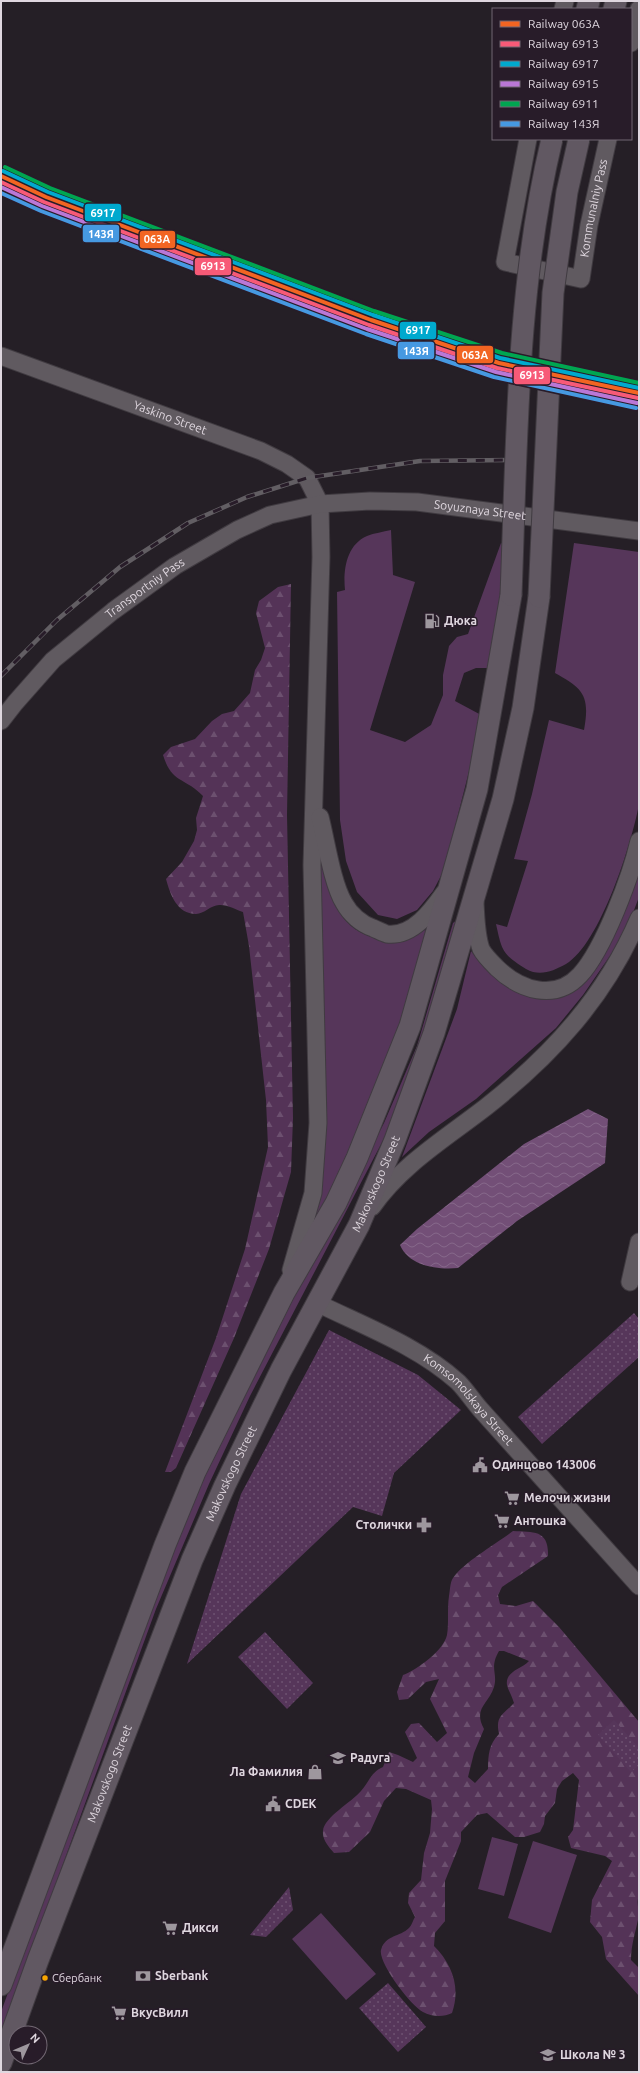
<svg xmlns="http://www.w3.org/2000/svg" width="640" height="2073" viewBox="0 0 640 2073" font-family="Ubuntu,sans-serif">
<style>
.green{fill:#56365a}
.forest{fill:url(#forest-firs);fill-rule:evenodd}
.park{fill:url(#park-dots)}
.water{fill:url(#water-waves)}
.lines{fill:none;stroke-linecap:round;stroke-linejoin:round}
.minor-casing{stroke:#403b41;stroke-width:19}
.major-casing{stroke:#403b41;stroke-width:23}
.minor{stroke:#605a60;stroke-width:17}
.major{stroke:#615862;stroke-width:21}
.rail-casing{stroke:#625e63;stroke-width:4.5}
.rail{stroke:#281c29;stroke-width:3;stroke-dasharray:9;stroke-linecap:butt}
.major-bridge-casing{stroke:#403b41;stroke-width:23;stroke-linecap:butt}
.major-bridge{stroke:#615862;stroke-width:21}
.rail-1-casing{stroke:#281c29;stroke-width:7}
.rail-2-casing{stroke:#281c29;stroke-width:7}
.rail-3-casing{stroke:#281c29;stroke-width:7}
.rail-4-casing{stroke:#281c29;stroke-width:7}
.rail-5-casing{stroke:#281c29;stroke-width:7}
.rail-6-casing{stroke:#281c29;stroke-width:7}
.rail-1{stroke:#f26522;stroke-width:4}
.rail-2{stroke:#f75a77;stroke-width:4}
.rail-3{stroke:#00a9ce;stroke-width:4}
.rail-4{stroke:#ba77d6;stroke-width:4}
.rail-5{stroke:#00a651;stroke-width:4}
.rail-6{stroke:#4699e1;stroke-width:4}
.bus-dot{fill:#f7a600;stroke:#281c29;stroke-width:1.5}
.labels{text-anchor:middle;stroke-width:3;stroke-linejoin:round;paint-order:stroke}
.bus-label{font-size:11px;fill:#dfd7df;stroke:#281c29;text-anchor:start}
.street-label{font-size:12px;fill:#dfd7df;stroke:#281c29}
.poi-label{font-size:12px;font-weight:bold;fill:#dfd7df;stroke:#281c29;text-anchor:start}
.line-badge{stroke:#281c29;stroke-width:1.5}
.badge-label{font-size:11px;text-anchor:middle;font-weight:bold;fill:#fff}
</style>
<defs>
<pattern id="forest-firs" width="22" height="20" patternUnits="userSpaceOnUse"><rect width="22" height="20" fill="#543357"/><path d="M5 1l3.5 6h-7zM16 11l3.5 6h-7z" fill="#6c506f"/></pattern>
<pattern id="park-dots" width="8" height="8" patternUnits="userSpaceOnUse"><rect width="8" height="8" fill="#56365a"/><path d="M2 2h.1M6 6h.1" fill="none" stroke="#6e5271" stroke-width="1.8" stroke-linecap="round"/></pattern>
<pattern id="water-waves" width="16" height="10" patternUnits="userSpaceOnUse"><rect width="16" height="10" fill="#734f77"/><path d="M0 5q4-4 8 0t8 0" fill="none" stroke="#86688a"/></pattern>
</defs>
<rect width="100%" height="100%" fill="#251f26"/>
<!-- green -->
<path class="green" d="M 391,530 L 393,575 L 415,582 L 370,730 L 405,742 L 431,725 L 443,695 L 443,675 L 449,646 L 457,637 L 468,634 L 501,543 L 505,546 L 503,600 L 492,668 L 476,668 L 464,673 L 455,701 L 483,716 L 444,870 L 433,891 L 417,910 L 397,919 L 378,915 L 357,892 L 346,861 L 340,820 L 337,592 L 345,590 C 343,571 346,545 367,536 C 374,533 383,532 391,530 Z
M 574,543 L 639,552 C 639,611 639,670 639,728 C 639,750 640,784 639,804 C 632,843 600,944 566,964 C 553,971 540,977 526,969 C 502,954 502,951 496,924 L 507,927 L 528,861 L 514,859 L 532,794 L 549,720 L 584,730 C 590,696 584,689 555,673 Z
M 320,856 C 327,875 334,908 346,921 C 369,946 404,942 431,927 L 403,1027 L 364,1123 L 308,1242 L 326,1122 Z
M 639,867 L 639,897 L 625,934 L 583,995 L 556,1028 L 476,1099 L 429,1132 L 402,1157 L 457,1009 L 471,951 L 488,971 L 511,987 L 578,985 Z
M 458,919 L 462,923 L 391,1125 L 250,1396 L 209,1484 L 156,1609 L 1,2034 L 1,2012 L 148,1608 L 202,1480 L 244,1393 L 384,1123 L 417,1046 L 453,923 Z
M 492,1837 L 518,1844 L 504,1896 L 478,1889 Z
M 533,1841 L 577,1855 L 551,1933 L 508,1918 Z
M 321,1913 L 376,1974 L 346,2000 L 292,1939 Z"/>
<!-- forest -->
<path class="forest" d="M 291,584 L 287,815 L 293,1118 L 291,1172 L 269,1249 L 234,1338 L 176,1468 L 171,1472 L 165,1472 L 216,1338 L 245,1249 L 268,1147 L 266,1100 L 249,946 L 243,912 C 237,910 226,904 219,905 C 211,905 204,914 196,914 C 177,914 170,894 166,879 L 182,862 L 194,841 L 197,830 L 196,818 L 203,796 C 185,777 172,784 163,755 L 171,747 L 195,739 L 212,721 L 222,714 L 234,711 L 250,693 L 255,670 L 261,660 L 265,648 L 256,613 L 259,601 L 278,587 Z
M 513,1531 C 534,1532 549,1530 548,1556 L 502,1587 L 498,1595 L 500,1604 L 516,1606 L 533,1601 L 559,1627 L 639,1722 L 639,1896 C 636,1902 639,1909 639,1915 C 636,1931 631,1944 631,1960 L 639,1968 L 639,1996 L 606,1959 L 602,1937 L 590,1922 L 592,1900 L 612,1861 L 605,1856 L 571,1848 L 568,1837 L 573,1830 L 579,1780 L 573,1773 L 562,1781 L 557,1789 L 555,1803 L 545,1816 L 544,1824 L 540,1832 L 524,1837 L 515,1837 L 487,1813 L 477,1815 L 461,1832 L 461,1841 L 445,1881 L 445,1921 L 435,1933 L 434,1946 C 452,1964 461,1987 452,2013 C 444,2017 432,2017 423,2012 C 411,2006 378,1963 381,1950 C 385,1935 400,1937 409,1928 C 412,1925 413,1920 415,1917 L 408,1903 L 409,1893 L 421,1880 L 424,1853 L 430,1833 L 432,1809 L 431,1800 L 406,1789 L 396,1788 L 384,1801 L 370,1832 L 349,1852 L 334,1853 C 329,1847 322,1840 323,1831 C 324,1817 352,1802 361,1791 C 369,1782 371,1772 383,1767 L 389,1752 L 398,1755 L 413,1762 L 417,1758 L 405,1732 L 411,1724 L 419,1723 L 437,1742 L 447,1733 L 430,1699 L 439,1679 L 426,1682 L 408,1699 L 399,1700 L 397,1692 L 403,1675 C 417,1670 444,1650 447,1635 C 449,1623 447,1609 449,1596 C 450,1591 450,1582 453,1578 C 464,1562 496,1544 513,1531 ZM 499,1651 L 504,1651 L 529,1661 C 522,1669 505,1671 507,1685 C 508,1690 512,1696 514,1703 C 503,1715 495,1716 499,1734 C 489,1744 488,1755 488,1769 L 475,1783 L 468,1777 L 474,1753 L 484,1729 C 473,1708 488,1705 494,1687 C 498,1673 489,1668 499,1651 Z"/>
<!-- park -->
<path class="park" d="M 634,1313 L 639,1319 L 639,1357 L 542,1444 L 518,1417 Z
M 329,1330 L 418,1375 L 461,1410 L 394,1473 L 382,1516 L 353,1507 L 187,1664 L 241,1494 Z
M 265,1632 L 313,1683 L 287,1709 L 238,1657 Z
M 614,1720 L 639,1748 L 639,1765 L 631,1772 L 598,1735 Z
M 289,1887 L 293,1910 L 266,1937 L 250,1935 Z
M 388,1983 L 426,2027 L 398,2052 L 359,2008 Z"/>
<!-- water -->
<path class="water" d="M 588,1109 L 608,1119 L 605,1163 L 517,1221 L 458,1268 C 437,1270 409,1266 400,1245 L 417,1229 L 524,1144 Z"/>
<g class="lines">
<!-- minor casing -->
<g class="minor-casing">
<g id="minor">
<path d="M 563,9 L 565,1"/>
<path d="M 631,43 L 639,9"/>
<path id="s1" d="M 528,139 L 505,262 L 581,279 L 589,225 L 608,139"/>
<path id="s2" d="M 1,356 L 261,451 L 287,464 L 307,478 L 320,504 L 321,557 L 312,865 L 318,1123 L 313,1193 L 291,1270"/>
<path id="s3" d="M 1,721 L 15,703 L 53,660 L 113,611 L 175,566 L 237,530 L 270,515 L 320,504 L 370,501 L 417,502 L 639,531"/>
<path d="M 320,817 C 326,840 332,883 344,903 C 350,914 361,924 373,928 C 378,930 383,933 387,934 C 413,937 432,910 444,893"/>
<path d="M 475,903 C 476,918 476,935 481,949 C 484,955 492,963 497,968 C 520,990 555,1002 580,975 C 604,949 631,876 639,841"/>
<path d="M 372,1207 C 401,1165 446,1138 486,1107 C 553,1054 605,997 639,918"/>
<path d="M 630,1282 L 639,1242"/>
<path id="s4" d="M 317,1303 C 364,1326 418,1346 458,1382 C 466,1390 473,1401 481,1410 L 639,1586"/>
</g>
</g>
<!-- major casing -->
<g class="major-casing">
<g id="major">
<path d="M 587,9 L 589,1"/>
<path d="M 614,9 L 616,1"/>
<path d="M 1,1985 L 165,1545 L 195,1472 L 284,1293 L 336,1203 L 357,1158 L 410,1026 L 477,789 L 511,595"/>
<path id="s5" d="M 1,2063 L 38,1960 L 192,1560 L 225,1485 L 281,1370 L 359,1225 L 395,1140 L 434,1033 L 503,799 L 523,708 L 539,597"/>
</g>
</g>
<!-- minor -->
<use href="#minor" class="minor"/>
<!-- major -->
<use href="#major" class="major"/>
<!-- rail casing -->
<g class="rail-casing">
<path id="rail" d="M 1,676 L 57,620 L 120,567 L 188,523 L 247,497 L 307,478 L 420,461 L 513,460"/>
</g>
<!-- rail -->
<use href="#rail" class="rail"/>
<!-- major-bridge casing -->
<g class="major-bridge-casing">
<path id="major-bridge" d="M 511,595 C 517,443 516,288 552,139
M 539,597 L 553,293 L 567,192 L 579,139"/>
</g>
<!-- major-bridge -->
<use href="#major-bridge" class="major-bridge"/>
<!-- rail-1 casing -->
<g class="rail-1-casing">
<path id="rail-1" d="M 1,176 L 46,197 L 371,320 L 499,363 L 639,393"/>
</g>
<!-- rail-2 casing -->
<g class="rail-2-casing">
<path id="rail-2" d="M 1,182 L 44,202 L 369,325 L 497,368 L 638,398"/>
</g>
<!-- rail-3 casing -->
<g class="rail-3-casing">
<path id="rail-3" d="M 3,171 L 48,192 L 373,315 L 500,358 L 639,388"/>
</g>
<!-- rail-4 casing -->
<g class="rail-4-casing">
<path id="rail-4" d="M 1,187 L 42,206 L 367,329 L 496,372 L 637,403"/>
</g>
<!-- rail-5 casing -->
<g class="rail-5-casing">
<path id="rail-5" d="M 5,167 L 50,188 L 374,311 L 502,353 L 639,383"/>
</g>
<!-- rail-6 casing -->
<g class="rail-6-casing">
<path id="rail-6" d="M 1,193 L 41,211 L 366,334 L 494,377 L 636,408"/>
</g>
<!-- rail-1 -->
<use href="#rail-1" class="rail-1"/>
<!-- rail-2 -->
<use href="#rail-2" class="rail-2"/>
<!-- rail-3 -->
<use href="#rail-3" class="rail-3"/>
<!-- rail-4 -->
<use href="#rail-4" class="rail-4"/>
<!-- rail-5 -->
<use href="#rail-5" class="rail-5"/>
<!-- rail-6 -->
<use href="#rail-6" class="rail-6"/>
</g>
<!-- icons -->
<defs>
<g id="fuel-bare" transform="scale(1.2)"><path d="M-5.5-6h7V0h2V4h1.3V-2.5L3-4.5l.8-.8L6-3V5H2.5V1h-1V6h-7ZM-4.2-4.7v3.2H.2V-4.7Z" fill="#9e979e" stroke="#281c29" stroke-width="2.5" paint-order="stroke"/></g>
<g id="civic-bare" transform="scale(1.2)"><path d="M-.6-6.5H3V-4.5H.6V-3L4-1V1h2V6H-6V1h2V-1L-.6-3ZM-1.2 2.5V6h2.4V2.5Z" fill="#9e979e" stroke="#281c29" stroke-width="2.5" paint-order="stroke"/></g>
<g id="supermarket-bare" transform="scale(1.2)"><path d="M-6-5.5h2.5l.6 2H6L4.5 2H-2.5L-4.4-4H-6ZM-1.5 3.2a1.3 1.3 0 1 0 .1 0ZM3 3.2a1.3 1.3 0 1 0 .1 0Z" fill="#9e979e" stroke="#281c29" stroke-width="2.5" paint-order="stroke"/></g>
<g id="pharmacy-bare" transform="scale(1.2)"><path d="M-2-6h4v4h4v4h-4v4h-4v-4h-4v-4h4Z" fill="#9e979e" stroke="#281c29" stroke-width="2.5" paint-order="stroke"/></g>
<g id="school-bare" transform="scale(1.2)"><path d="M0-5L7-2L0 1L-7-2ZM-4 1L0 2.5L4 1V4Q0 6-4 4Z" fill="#9e979e" stroke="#281c29" stroke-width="2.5" paint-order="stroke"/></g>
<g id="shop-bare" transform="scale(1.2)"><path d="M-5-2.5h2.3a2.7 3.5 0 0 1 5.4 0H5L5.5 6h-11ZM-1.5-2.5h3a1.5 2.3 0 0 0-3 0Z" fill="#9e979e" stroke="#281c29" stroke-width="2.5" paint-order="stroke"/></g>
<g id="bank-bare" transform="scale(1.2)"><path d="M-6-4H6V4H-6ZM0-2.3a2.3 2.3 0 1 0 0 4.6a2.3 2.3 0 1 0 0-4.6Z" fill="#9e979e" stroke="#281c29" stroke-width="2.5" paint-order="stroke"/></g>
</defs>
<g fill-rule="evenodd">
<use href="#fuel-bare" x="432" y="621"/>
<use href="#civic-bare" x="480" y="1465"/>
<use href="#supermarket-bare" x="512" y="1498"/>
<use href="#supermarket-bare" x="502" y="1521"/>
<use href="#pharmacy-bare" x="424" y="1525"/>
<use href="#school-bare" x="338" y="1758"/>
<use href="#shop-bare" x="315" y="1772"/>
<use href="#civic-bare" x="273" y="1804"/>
<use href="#supermarket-bare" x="170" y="1928"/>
<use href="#bank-bare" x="143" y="1976"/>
<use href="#supermarket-bare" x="119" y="2013"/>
<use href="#school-bare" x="548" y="2055"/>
</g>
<!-- markers -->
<circle class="bus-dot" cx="45" cy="1978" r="3.5"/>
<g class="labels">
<!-- bus labels -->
<g class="bus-label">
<text x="52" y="1982">Сбербанк</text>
</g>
<!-- street labels -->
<g class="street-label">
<text dy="4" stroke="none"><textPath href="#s1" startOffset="275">Kommunalniy Pass</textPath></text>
<text dy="4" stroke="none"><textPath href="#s2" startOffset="180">Yaskino Street</textPath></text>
<text dy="4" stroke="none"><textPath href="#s3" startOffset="554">Soyuznaya Street</textPath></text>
<text dy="4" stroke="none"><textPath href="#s3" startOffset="197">Transportniy Pass</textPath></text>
<text dy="4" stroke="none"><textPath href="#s5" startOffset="957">Makovskogo Street</textPath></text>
<text dy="4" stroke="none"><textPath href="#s4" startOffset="182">Komsomolskaya Street</textPath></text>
<text dy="4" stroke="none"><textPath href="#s5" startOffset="633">Makovskogo Street</textPath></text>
<text dy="4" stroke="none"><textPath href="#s5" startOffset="309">Makovskogo Street</textPath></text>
</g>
<!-- poi labels -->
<g class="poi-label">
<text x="444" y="625">Дюка</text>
<text x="492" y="1469">Одинцово 143006</text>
<text x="524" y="1502">Мелочи жизни</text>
<text x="514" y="1525">Антошка</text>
<text x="412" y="1529" text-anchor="end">Столички</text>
<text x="350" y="1762">Радуга</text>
<text x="303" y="1776" text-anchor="end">Ла Фамилия</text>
<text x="285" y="1808">CDEK</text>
<text x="182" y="1932">Дикси</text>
<text x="155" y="1980">Sberbank</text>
<text x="131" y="2017">ВкусВилл</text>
<text x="560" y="2059">Школа № 3</text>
</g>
</g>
<g class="line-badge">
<rect x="84" y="203" width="38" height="19" rx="4" fill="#00a9ce"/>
<rect x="82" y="224" width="38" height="19" rx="4" fill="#4699e1"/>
<rect x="139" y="230" width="37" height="19" rx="4" fill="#f26522"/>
<rect x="194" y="257" width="38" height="19" rx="4" fill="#f75a77"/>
<rect x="399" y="321" width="38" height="19" rx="4" fill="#00a9ce"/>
<rect x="397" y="341" width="38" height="19" rx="4" fill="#4699e1"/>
<rect x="456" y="345" width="38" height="19" rx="4" fill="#f26522"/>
<rect x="513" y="366" width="38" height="19" rx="4" fill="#f75a77"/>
</g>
<g class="badge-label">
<text x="103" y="217">6917</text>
<text x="101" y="238">143Я</text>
<text x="157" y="243">063А</text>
<text x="213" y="270">6913</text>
<text x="418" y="334">6917</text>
<text x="416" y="355">143Я</text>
<text x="475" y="359">063А</text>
<text x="532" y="379">6913</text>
</g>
<!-- border -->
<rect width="640" height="2073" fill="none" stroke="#dfd7df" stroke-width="4"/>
<!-- legend -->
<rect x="492" y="8" width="140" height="132" fill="#281c29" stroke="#716772"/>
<rect x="500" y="21" width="20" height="6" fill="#f26522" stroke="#716772"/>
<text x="528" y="28" font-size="12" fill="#dfd7df">Railway 063А</text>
<rect x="500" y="41" width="20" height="6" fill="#f75a77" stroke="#716772"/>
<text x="528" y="48" font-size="12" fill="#dfd7df">Railway 6913</text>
<rect x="500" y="61" width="20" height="6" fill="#00a9ce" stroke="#716772"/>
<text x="528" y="68" font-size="12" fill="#dfd7df">Railway 6917</text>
<rect x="500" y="81" width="20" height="6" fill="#ba77d6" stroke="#716772"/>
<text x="528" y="88" font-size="12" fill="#dfd7df">Railway 6915</text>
<rect x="500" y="101" width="20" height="6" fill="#00a651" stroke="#716772"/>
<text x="528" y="108" font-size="12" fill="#dfd7df">Railway 6911</text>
<rect x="500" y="121" width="20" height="6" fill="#4699e1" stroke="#716772"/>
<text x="528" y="128" font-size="12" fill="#dfd7df">Railway 143Я</text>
<!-- north arrow -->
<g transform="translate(28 2045) rotate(46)"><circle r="19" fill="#281c29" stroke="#716772"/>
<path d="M0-3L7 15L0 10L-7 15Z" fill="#9e979e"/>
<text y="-6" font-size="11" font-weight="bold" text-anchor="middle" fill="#dfd7df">N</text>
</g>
</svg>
